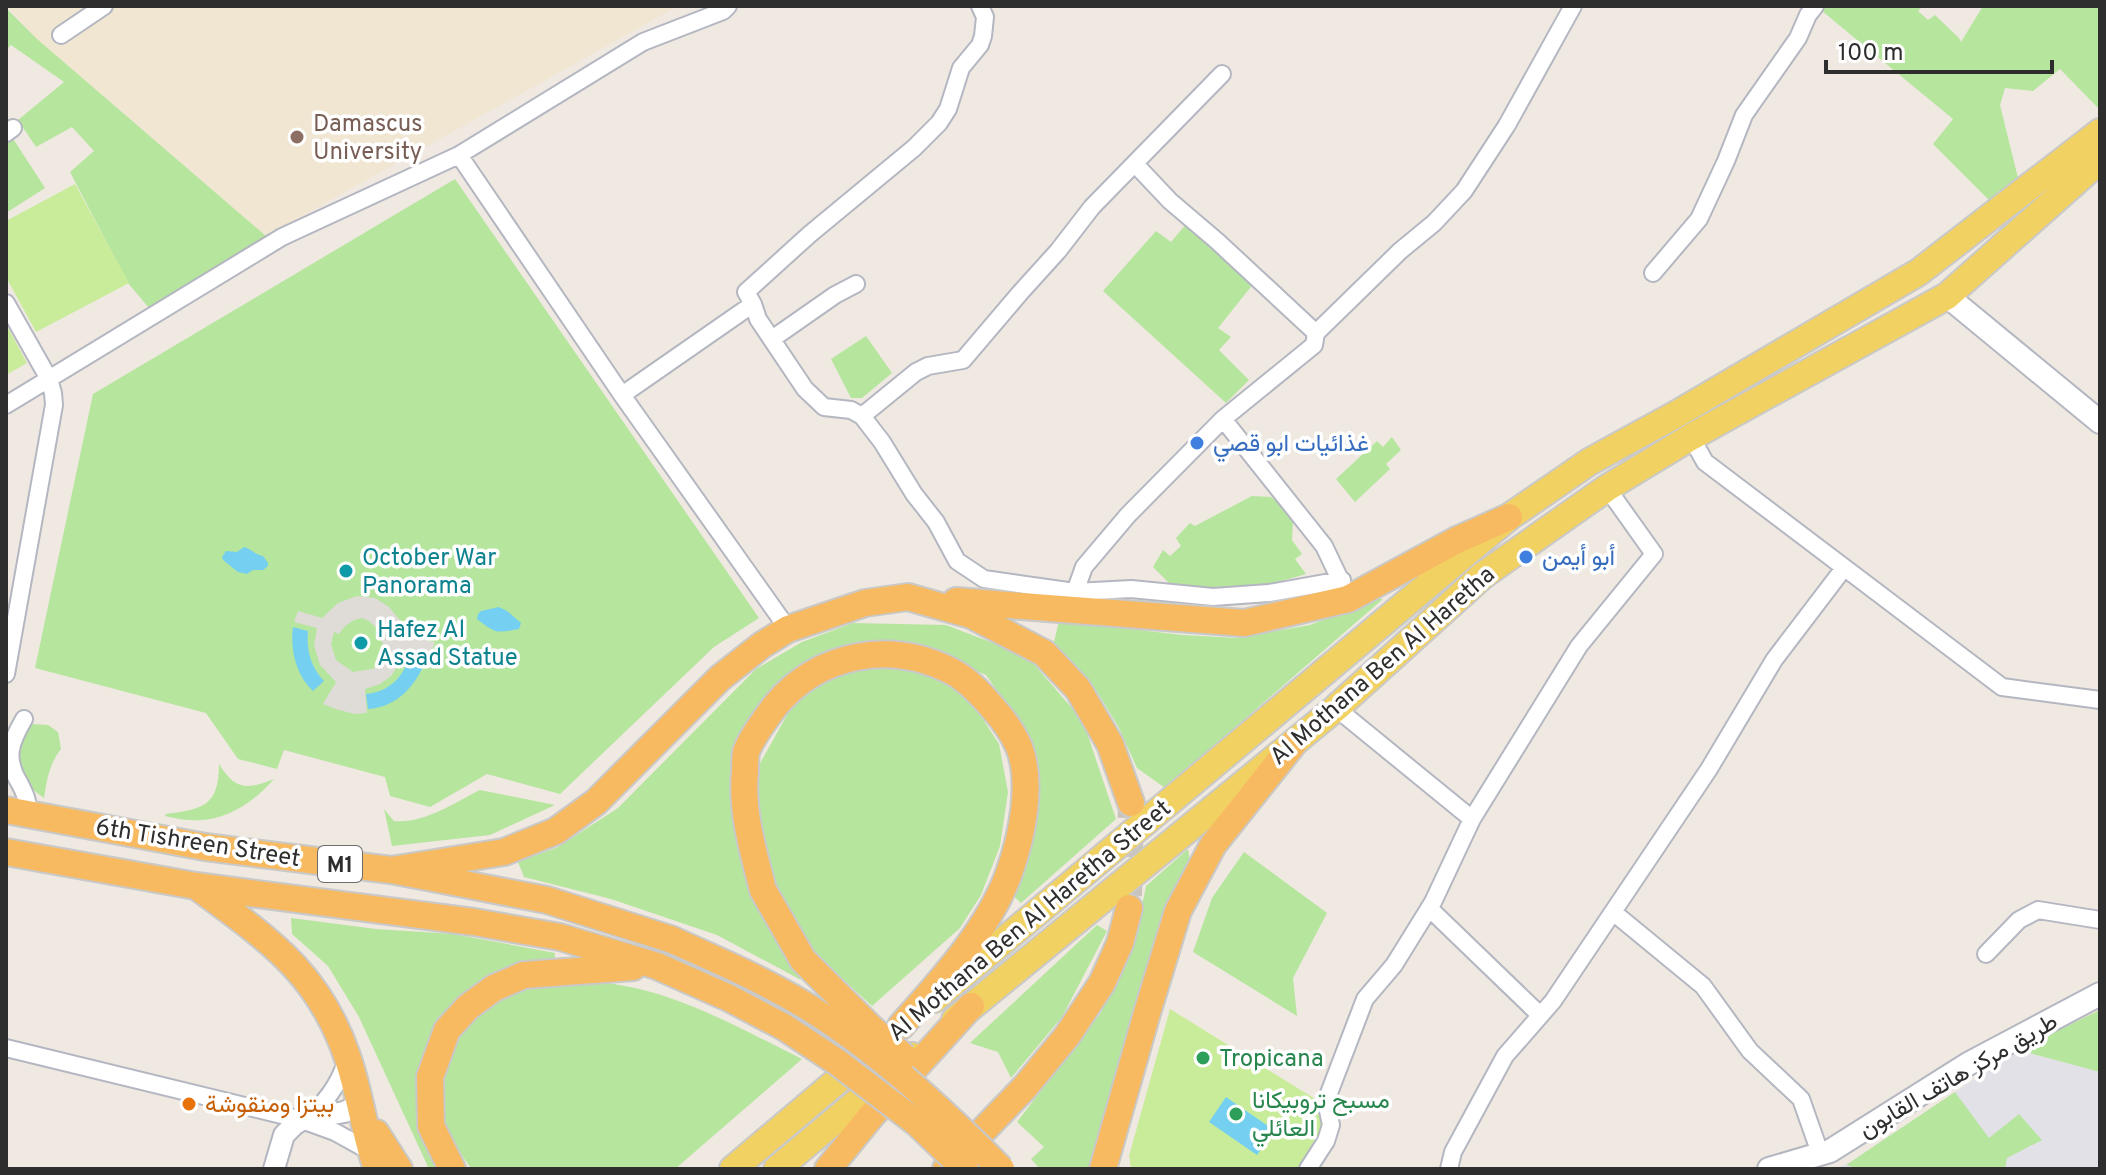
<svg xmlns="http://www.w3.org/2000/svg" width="2106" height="1175" viewBox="0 0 2106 1175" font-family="Overpass,Vazirmatn,sans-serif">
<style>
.industrial{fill:#e3e1e8}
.education{fill:#f0e6d1}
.green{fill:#b6e59e}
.pitch{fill:#c9ec9a}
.plaza{fill:#dfdcd8;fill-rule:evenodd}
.water{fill:#75cff0}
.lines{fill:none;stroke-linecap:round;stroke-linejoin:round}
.trunk-tunnel{stroke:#c8c4bd;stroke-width:26;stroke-dasharray:26 13;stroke-linecap:butt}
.minor-casing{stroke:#b4b7c1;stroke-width:20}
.tertiary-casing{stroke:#b4b7c1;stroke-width:24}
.secondary-casing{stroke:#b4b7c1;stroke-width:26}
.primary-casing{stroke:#c9c9c9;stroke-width:30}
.trunk-casing{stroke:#c9c9c9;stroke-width:30}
.minor{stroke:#fff;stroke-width:16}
.tertiary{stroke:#fff;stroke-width:20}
.secondary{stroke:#fff;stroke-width:22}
.primary{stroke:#f2d163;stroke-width:26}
.trunk{stroke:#f8ba60;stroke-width:26}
.trunk-bridge-casing{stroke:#c9c9c9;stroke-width:30;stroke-linecap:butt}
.trunk-bridge{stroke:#f8ba60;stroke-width:26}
.education-dot{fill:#8d6e63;stroke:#fff;stroke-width:3}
.shop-dot{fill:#3f7fe0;stroke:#fff;stroke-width:3}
.culture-dot{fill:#0f9aa8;stroke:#fff;stroke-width:3}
.leisure-dot{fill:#2e9e5b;stroke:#fff;stroke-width:3}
.food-dot{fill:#e8710a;stroke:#fff;stroke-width:3}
.labels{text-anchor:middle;stroke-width:7;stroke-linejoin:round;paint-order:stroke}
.shield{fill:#fff;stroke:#6d6d6d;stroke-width:2}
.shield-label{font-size:22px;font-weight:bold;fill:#2e2e2e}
.education-label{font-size:24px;fill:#785e54;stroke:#fff;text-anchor:start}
.shop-label{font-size:24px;fill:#366cbe;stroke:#fff;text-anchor:start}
.culture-label{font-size:24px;fill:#0d838f;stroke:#fff;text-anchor:start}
.street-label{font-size:24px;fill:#2e2e2e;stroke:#fff}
.leisure-label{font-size:24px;fill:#27864d;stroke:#fff;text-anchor:start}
.food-label{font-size:24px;fill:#c56008;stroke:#fff;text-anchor:start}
</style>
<rect width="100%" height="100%" fill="#efe9e1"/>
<!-- industrial -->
<path class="industrial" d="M 2018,1050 L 2100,1072 L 2100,1169 L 1827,1169 L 1846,1165 Z"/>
<!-- education -->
<path class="education" d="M 6,6 L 678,6 L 266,236 L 37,39 Z"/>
<!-- green -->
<path class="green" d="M 1824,6 L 1923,6 L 1918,11 L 1928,20 L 1935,15 L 1959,38 L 1961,42 L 1983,6 L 2100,6 L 2100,110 L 2060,69 L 2033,91 L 2005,88 L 2000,105 L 2019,182 L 1993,204 L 1933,144 L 1953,119 L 1822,11 Z
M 6,8 L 37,39 L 266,236 L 149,308 L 128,283 L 70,172 L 94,151 L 72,127 L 36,147 L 18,120 L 64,82 L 11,45 L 6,50 Z
M 12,137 L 45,188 L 6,213 L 6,141 Z
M 455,179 L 759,618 L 714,647 L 560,794 L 487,774 L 430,807 L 390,796 L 385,777 L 284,750 L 277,769 L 238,759 L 206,713 L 35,668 L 93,394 Z
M 1187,223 L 1254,283 L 1218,328 L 1231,337 L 1219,350 L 1249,380 L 1226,403 L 1103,291 L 1156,231 L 1171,242 Z
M 866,336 L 892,373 L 862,398 L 851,398 L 831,359 Z
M 1392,437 L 1401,450 L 1386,464 L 1390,469 L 1355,502 L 1336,479 L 1377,441 L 1383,447 Z
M 1252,496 L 1271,497 L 1284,507 L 1293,520 L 1292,540 L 1302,554 L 1295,559 L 1306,574 C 1259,589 1223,590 1175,589 L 1153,567 L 1163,550 L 1170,556 L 1181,546 L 1176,538 L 1190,523 L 1195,526 Z
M 1376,599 L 1383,599 L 1165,788 L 1137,768 L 1118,726 L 1091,682 L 1053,646 L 1059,621 L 1183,635 L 1237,638 L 1310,625 Z
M 853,623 L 946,625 L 1027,656 L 1083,721 L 1116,819 L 1021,903 L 1009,892 L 1029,855 L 1039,800 L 1030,737 L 986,675 L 918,647 L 869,645 L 745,730 L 731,782 L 738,841 L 760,909 L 801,980 L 717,935 L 611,899 L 524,877 L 518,862 L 558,847 L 618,808 L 756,669 L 802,642 Z
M 885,664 L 930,674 L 971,701 L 999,744 L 1008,792 L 1000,846 L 981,895 L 960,928 L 872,1006 L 809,948 L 772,883 L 759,825 L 759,765 L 792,706 L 832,675 Z
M 31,724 L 48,725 L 58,732 L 61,749 C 49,765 47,779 44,798 L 20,780 L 14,741 L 24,726 Z
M 219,764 C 235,790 247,790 274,779 C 254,802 224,823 191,820 C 182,820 174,818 165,816 L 166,814 C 203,809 219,806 219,764 Z
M 480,790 L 555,805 L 490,835 L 392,846 L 384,809 L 394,821 C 424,824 454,803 480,790 Z
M 1188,849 L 1190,861 L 1128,1031 L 1091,1169 L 1040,1169 L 1031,1159 L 1044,1147 L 1017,1122 L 1100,1014 L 1133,950 L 1146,886 Z
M 1244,852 L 1327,913 L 1293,978 L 1297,1016 L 1193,952 L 1212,898 Z
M 291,918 L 376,929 L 453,934 L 555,953 L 554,965 L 514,967 L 472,986 L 440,1020 L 421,1065 L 417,1105 L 428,1150 L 441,1169 L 429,1169 L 359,1017 L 328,966 L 292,934 Z
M 1097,925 L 1107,931 L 1062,1017 L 1011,1078 L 998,1052 L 970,1043 Z
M 557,983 C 577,984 600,981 619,985 C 683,995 745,1031 802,1059 L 675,1169 L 472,1169 C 462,1157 449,1135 445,1120 C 440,1098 446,1060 457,1041 C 465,1028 486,1009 498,1002 C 516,991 537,987 557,983 Z
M 2100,1010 L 2100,1072 L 2018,1050 Z
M 1955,1092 L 1989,1138 L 2019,1114 L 2042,1140 L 2007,1158 L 2005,1169 L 1859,1169 L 1846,1165 Z"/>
<!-- pitch -->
<path class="pitch" d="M 75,184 L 129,283 L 36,332 L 6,277 L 6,221 Z
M 6,324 L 27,363 L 6,375 Z
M 1170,1009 L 1328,1107 L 1320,1136 L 1299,1169 L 1131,1169 L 1129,1156 Z"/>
<!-- plaza -->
<path class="plaza" d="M 357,596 L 375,598 L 389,607 L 399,619 L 405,636 L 435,642 L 430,655 L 406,649 L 399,664 L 391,676 L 380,684 L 365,689 L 367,713 L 354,714 L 336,709 L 323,704 L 336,682 L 320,665 L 314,645 L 317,628 L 294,622 L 298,611 L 322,618 L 338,603 ZM 362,618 L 369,621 L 379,630 L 383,645 L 388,646 L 387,652 L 381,664 L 372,669 L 353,672 L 336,660 L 331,644 L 334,632 L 339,634 L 344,627 L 354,620 Z"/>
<!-- water -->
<path class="water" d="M 244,547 C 252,549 255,555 263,556 L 268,563 L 268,566 L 263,570 L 253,570 L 247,574 L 238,572 L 223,560 L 222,557 L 226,551 L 237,552 Z
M 499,607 L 507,611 L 521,623 L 519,629 C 496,633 496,634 477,619 L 478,614 L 481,611 Z
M 293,627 L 308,631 C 306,650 311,667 324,681 L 313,691 C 296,675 290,650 293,627 Z
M 410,655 L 426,660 C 416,685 398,707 368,709 L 366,694 C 390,692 404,676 410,655 Z
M 1226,1097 L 1274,1130 L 1257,1155 L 1209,1122 Z"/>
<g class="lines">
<!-- trunk-tunnel -->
<path class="trunk-tunnel" d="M 1129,896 L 1131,803"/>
<!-- minor casing -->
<g class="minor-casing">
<path id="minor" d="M 980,6 L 985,17 L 983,36 L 980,45 L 961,68 L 948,109 L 939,123 L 914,148 L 810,234 L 746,292 L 753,304 L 758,319 L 805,389 L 824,407 L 851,410 L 862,416 L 882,442 L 914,494 L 936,522 L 957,561 L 984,579 L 1075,592 L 1131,589 L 1213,597 L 1269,593 L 1342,580
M 61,35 L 104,6
M 6,133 L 13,128
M 459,155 L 622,395 L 788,629
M 1136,165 L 1170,201 L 1217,241 L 1316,333
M 1653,273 L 1699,219 L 1726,161 L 1744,115 L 1798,38 L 1808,15 L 1815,6
M 6,303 L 49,379 L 53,393 L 54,405 L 6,674
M 772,339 L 835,295 L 856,284
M 622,395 L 753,304
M 6,405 L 282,237 L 459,155 L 643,42 L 723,11 L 728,6
M 862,416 L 916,372 L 928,366 L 963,360 L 1020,293 L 1058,251 L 1092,207 L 1222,74
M 1691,437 L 1705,462 L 2002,687 L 2100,700
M 1344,588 L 1324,546 L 1223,419 L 1314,345 L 1316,333 L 1400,251 L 1434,223 L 1464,191 L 1507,125 L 1573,6
M 1075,592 L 1084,567 L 1128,515 L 1223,419
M 24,719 C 10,743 4,758 20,784 C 26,796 28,800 28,814
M 1472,819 L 1579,646 L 1654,554 L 1607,488
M 1429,908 L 1540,1015
M 1613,912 L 1703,986 L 1750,1051 L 1801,1099 L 1820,1153
M 1986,954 L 2019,920 L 2038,910 L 2100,920
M 6,1048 L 302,1120 L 335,1132 L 371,1152
M 304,1119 C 326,1104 339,1085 347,1059
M 1308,1169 L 1326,1141 L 1331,1125 L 1326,1101 L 1365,999 L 1394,965 L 1433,902 L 1472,819 L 1336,708
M 1449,1169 L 1453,1152 L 1505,1056 L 1553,1001 L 1709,769 L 1774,660 L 1844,568"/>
</g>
<!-- tertiary casing -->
<g class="tertiary-casing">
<path id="tertiary" d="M 274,1169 L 284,1135 L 295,1124 L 302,1120 L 344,1112 L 360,1105"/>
</g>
<!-- secondary casing -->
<g class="secondary-casing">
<path id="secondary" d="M 1947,296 L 2100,422
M 1769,1169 L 1830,1151 L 1968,1064 L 2100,994"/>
</g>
<!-- primary casing -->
<g class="primary-casing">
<path id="primary" d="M 934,999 L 1509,517 L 1589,462 L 1675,415 L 1919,272 L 2100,132
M 955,1020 L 1336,708 L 1482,576 L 1607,488 L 1691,437 L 1947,296 L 2100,160
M 733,1169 L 889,1037
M 777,1169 L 912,1056"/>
</g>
<!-- trunk casing -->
<g class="trunk-casing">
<path id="trunk" d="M 956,601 L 1244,623 L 1348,599 L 1457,540 L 1509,517
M 6,810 L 205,847 L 391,870 L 547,900 L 670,939
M 6,852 L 196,886 L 474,922 L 560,937 L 657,966
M 391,870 L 504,852 L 556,831 L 596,802 L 720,678 L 762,645 L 788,629 L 865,603 L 908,597 L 971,615 L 1044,653 L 1078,689 L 1110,744 L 1131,803
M 199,888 C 267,939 318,971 347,1056 C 360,1093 364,1132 377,1169
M 763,890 C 753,850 741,812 745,771 C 745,765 745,758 746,752 C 752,736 765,720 775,706 C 819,653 890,640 951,671 C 967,679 980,693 992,707 C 1002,718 1013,733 1019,747 C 1033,783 1022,837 1009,873 C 989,929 940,982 901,1026
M 376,1133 L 399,1169
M 452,1169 L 431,1126 L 430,1077 L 447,1030 L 468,1007 L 494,988 L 524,975 L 633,967
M 828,1169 L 872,1115 L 971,1006
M 946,1169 L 1025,1087 L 1067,1036 L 1102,983 L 1120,943 L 1129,908
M 1103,1169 L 1147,1013 L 1178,911 L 1213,845 L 1294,743"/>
</g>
<!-- minor -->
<use href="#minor" class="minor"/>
<!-- tertiary -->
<use href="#tertiary" class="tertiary"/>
<!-- secondary -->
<use href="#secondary" class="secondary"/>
<!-- primary -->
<use href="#primary" class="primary"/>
<!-- trunk -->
<use href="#trunk" class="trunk"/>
<!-- trunk-bridge casing -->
<g class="trunk-bridge-casing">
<path id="trunk-bridge" d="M 763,890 L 803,960 L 871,1028 L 904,1057
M 670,939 C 715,959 761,979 803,1004 C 877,1049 940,1108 1001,1169
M 657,966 L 729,998 L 784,1027 L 837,1062 L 917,1123 L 965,1169"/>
</g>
<!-- trunk-bridge -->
<use href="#trunk-bridge" class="trunk-bridge"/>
</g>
<!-- markers -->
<circle class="education-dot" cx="297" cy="137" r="8"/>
<g class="shop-dot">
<circle cx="1197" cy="443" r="8"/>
<circle cx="1526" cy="557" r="8"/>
</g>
<g class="culture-dot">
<circle cx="346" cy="571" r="8"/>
<circle cx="361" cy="643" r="8"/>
</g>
<g class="leisure-dot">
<circle cx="1203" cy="1058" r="8"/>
<circle cx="1236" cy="1114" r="8"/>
</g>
<circle class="food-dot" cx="189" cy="1104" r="8"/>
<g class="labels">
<!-- shield labels -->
<rect class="shield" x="318" y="846" width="44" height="36" rx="6"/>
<g class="shield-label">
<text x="340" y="872">M1</text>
</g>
<!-- education labels -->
<g class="education-label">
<text x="313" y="131">Damascus<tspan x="313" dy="28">University</tspan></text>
</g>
<!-- shop labels -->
<g class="shop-label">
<text x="1213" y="451">غذائيات ابو قصي</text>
<text x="1542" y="565">أبو أيمن</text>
</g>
<!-- culture labels -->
<g class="culture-label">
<text x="362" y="565">October War<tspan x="362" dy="28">Panorama</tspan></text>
<text x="377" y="637">Hafez Al<tspan x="377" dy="28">Assad Statue</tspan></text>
</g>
<!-- street labels -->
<g class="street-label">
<text transform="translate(1382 665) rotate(-41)" y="8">Al Mothana Ben Al Haretha</text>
<text transform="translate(198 842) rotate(9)" y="8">6th Tishreen Street</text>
<text transform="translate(1029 920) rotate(-40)" y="8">Al Mothana Ben Al Haretha Street</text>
<text transform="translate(1958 1075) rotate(-30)" y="8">طريق مركز هاتف القابون</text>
</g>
<!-- leisure labels -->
<g class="leisure-label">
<text x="1219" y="1066">Tropicana</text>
<text x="1252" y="1108">مسبح تروبيكانا<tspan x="1252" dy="28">العائلي</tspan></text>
</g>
<!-- food labels -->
<g class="food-label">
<text x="205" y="1112">بيتزا ومنقوشة</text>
</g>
</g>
<!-- border -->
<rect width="2106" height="1175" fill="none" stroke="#2e2e2e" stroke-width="16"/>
<!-- scale -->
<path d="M1826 60v12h226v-12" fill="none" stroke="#2e2e2e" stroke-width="4"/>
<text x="1838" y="60" font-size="24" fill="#2e2e2e" stroke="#ffffff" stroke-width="6" paint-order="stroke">100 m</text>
</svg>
